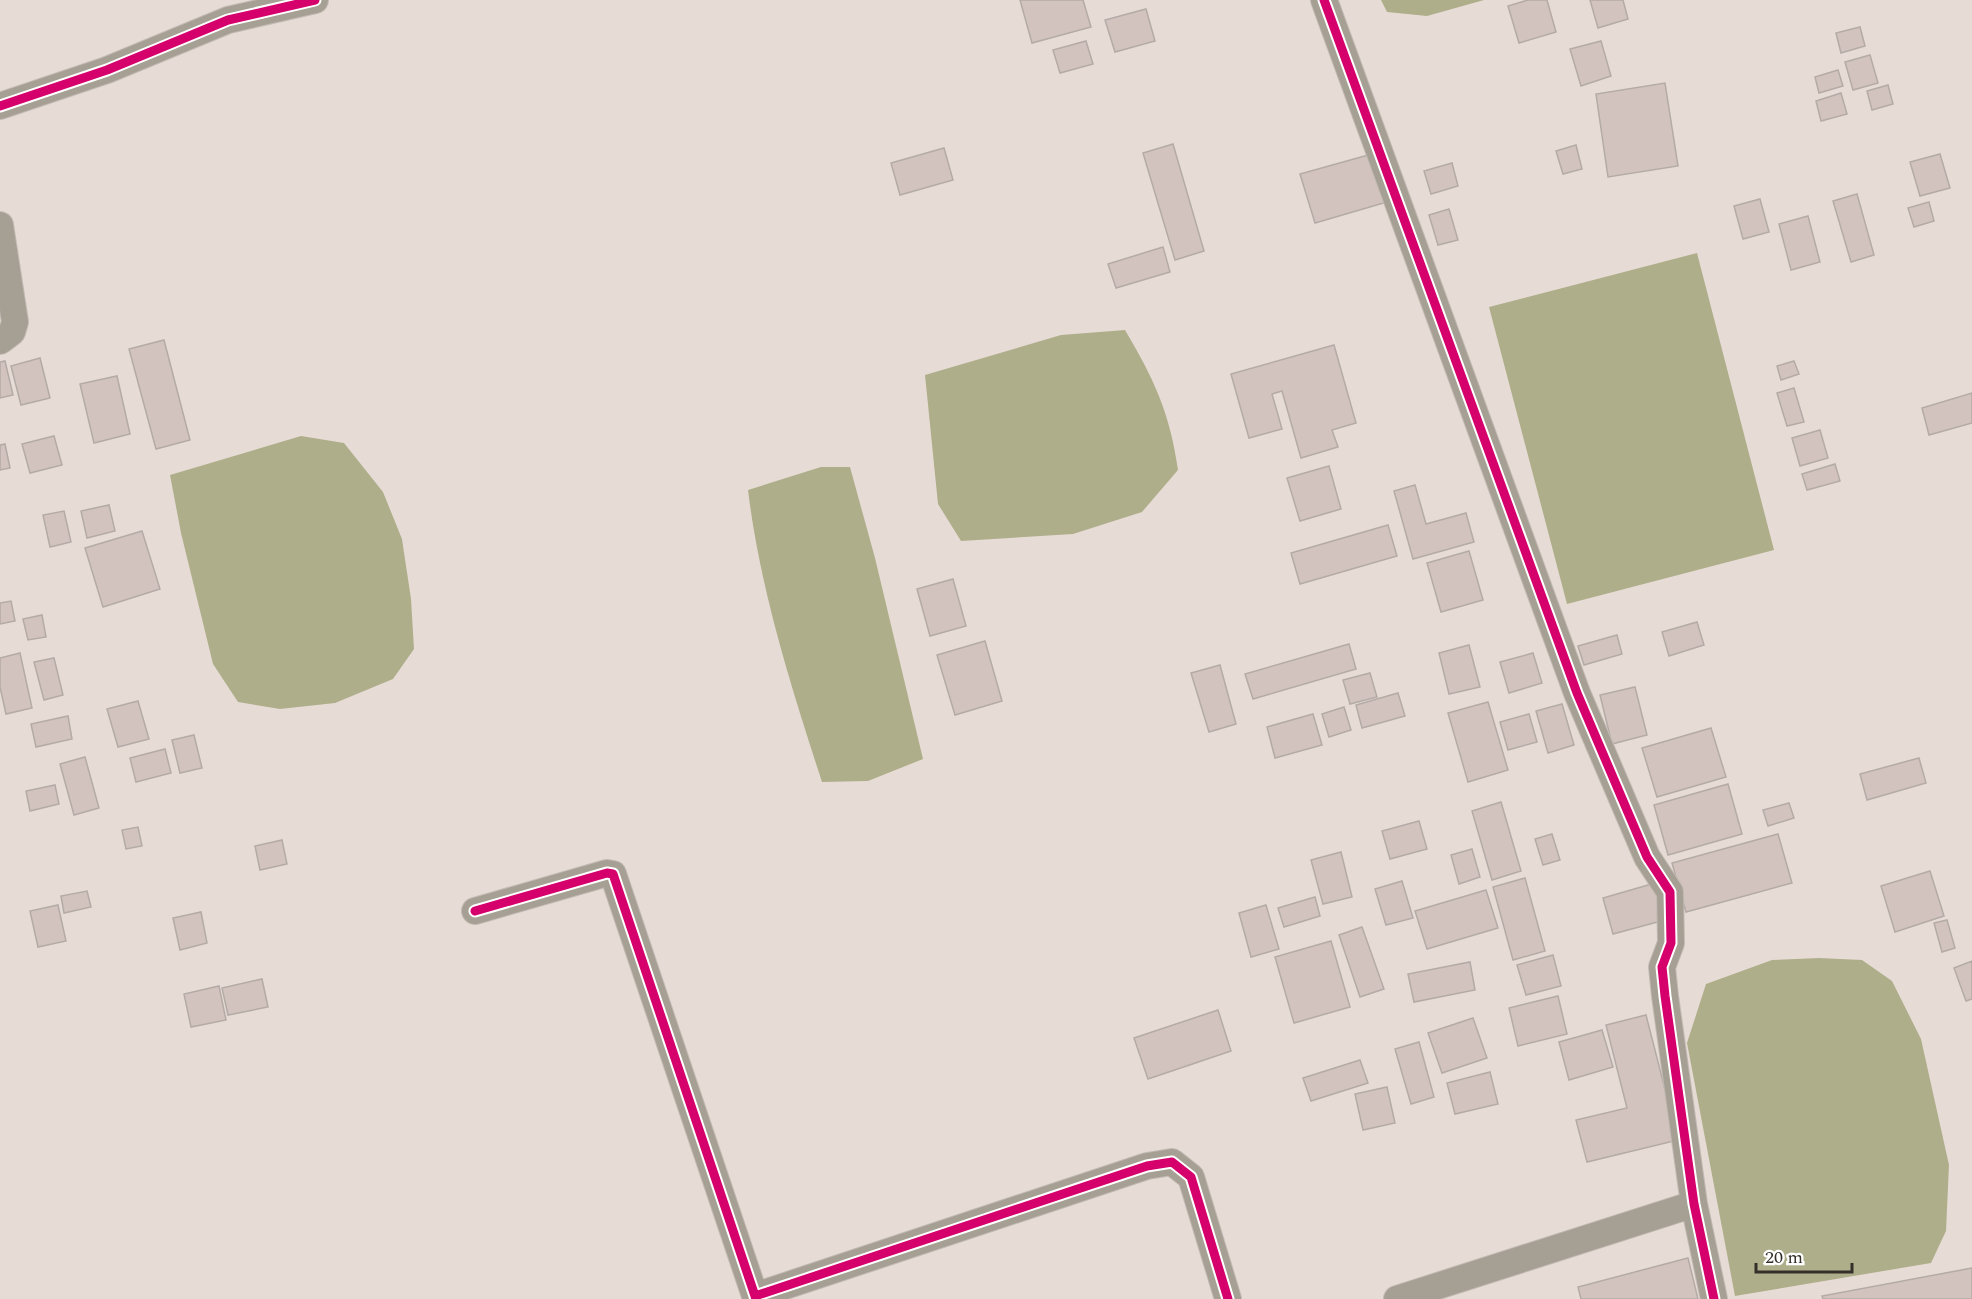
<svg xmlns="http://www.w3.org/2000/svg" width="1972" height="1299" viewBox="0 0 1972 1299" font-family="Spectral,serif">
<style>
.water{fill:#aeae8b}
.building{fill:#d2c3be;stroke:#b4aba7;stroke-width:1.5}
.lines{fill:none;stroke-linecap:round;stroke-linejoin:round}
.minor-casing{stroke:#c2bab4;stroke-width:28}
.minor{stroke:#a6a094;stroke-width:26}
.cycleway-casing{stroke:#fff;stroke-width:13}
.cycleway{stroke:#d6006c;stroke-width:9}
</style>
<rect width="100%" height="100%" fill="#e7dcd5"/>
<!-- water -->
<path class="water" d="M 1381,0 L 1484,0 L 1427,16 L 1387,12 Z
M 1697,253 L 1774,550 L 1567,604 L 1489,307 Z
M 1125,330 C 1154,379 1170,413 1178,470 L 1142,512 L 1073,534 L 961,541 L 938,504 L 925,375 L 1061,335 Z
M 301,436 L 344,443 L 383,492 L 402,539 L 411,599 L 414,649 L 393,679 L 335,703 L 280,709 L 238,702 L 213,664 L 181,533 L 170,475 Z
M 821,467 L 850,467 L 875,558 L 923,759 L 868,781 L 822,782 C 791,687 760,589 748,490 Z
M 1819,958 L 1862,960 L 1892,981 L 1921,1039 L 1949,1165 L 1946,1231 L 1931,1263 L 1735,1296 L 1687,1043 L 1706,984 L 1772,960 Z"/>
<!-- building -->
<path class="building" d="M 1020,0 L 1083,0 L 1091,27 L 1032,43 Z
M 1528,0 L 1547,0 L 1556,32 L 1519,43 L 1508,6 Z
M 1590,0 L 1623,0 L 1628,19 L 1598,28 Z
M 1146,9 L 1155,41 L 1115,52 L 1105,20 Z
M 1860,27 L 1865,46 L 1841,53 L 1836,33 Z
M 1086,41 L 1093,64 L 1060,73 L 1053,50 Z
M 1601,41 L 1611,76 L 1581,86 L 1570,49 Z
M 1870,55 L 1878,83 L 1853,90 L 1845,62 Z
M 1838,70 L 1843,86 L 1819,93 L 1815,77 Z
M 1665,83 L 1678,166 L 1608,177 L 1596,94 Z
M 1888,85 L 1893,104 L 1872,110 L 1867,91 Z
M 1841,93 L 1847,114 L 1821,121 L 1816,101 Z
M 1173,144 L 1204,251 L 1175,260 L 1143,153 Z
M 1576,145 L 1582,169 L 1563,174 L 1556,151 Z
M 944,148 L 953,180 L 900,195 L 891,163 Z
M 1372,154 L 1387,202 L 1315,223 L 1300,174 Z
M 1940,154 L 1950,188 L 1920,196 L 1910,162 Z
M 1452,163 L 1458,186 L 1431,194 L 1424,171 Z
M 1857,194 L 1874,255 L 1851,262 L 1833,201 Z
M 1760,199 L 1769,232 L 1743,239 L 1734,206 Z
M 1929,202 L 1934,221 L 1914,227 L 1908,208 Z
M 1449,209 L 1458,240 L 1438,245 L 1429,215 Z
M 1808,216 L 1820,262 L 1791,270 L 1779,224 Z
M 1163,247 L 1170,272 L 1116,288 L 1108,264 Z
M 164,340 L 190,440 L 156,449 L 129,349 Z
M 1334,345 L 1356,423 L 1332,430 L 1338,447 L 1301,458 L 1282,391 L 1272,394 L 1282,429 L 1249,438 L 1231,374 Z
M 40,358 L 50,398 L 21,405 L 11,366 Z
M 5,361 L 13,395 L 0,398 L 0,362 Z
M 1794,361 L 1799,374 L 1781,380 L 1777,366 Z
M 117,376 L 130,434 L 94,443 L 80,384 Z
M 1794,388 L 1804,422 L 1787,426 L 1777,393 Z
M 1972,393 L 1972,423 L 1929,435 L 1922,408 Z
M 1820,430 L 1828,458 L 1800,466 L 1792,438 Z
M 54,436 L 62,465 L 30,473 L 22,444 Z
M 5,444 L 10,468 L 0,470 L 0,445 Z
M 1835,464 L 1840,481 L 1807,490 L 1802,474 Z
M 1329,466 L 1341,509 L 1300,521 L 1287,478 Z
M 1415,485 L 1426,524 L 1466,513 L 1474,542 L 1413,559 L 1394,491 Z
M 109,505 L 115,531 L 87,538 L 81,511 Z
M 64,511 L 71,542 L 50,547 L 43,515 Z
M 1388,525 L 1397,556 L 1300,584 L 1291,553 Z
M 142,531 L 160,589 L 103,607 L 85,548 Z
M 1469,551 L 1483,600 L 1441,612 L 1427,563 Z
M 953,579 L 966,626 L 930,636 L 917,589 Z
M 11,601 L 15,621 L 0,624 L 0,603 Z
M 42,615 L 46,637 L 28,640 L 23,619 Z
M 1697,622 L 1704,645 L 1669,656 L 1662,632 Z
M 1617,635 L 1622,654 L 1584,665 L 1578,646 Z
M 985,641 L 1002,701 L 955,715 L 937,655 Z
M 1349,644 L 1356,669 L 1253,699 L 1245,674 Z
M 1469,645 L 1480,687 L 1449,694 L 1439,653 Z
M 20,653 L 32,708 L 6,714 L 0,687 L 0,658 Z
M 1533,653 L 1542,683 L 1509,693 L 1500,662 Z
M 54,658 L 63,695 L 44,700 L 34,662 Z
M 1220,665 L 1236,724 L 1209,732 L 1191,673 Z
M 1370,673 L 1377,697 L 1350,704 L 1343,680 Z
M 1635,687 L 1647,735 L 1612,744 L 1600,695 Z
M 1398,693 L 1405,716 L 1362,728 L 1356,705 Z
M 138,701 L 149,739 L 118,747 L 107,709 Z
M 1488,702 L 1508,770 L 1468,782 L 1448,713 Z
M 1562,704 L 1574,745 L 1548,753 L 1536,711 Z
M 1344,707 L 1351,730 L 1329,737 L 1322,714 Z
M 1313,714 L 1322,745 L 1275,758 L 1267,727 Z
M 1529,714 L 1537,742 L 1508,750 L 1500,722 Z
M 68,716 L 72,739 L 36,747 L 31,724 Z
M 1711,728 L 1726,777 L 1657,797 L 1642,748 Z
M 194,735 L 202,768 L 180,773 L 172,740 Z
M 165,749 L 171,773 L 136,782 L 130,758 Z
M 85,757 L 99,808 L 74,815 L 60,764 Z
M 1919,758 L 1926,783 L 1867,800 L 1860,774 Z
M 1728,784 L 1742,834 L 1668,855 L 1654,805 Z
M 55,785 L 59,804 L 30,811 L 26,791 Z
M 1501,802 L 1521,871 L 1492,880 L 1472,811 Z
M 1789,803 L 1794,818 L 1768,826 L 1763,810 Z
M 1419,821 L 1427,849 L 1390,859 L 1382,831 Z
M 138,827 L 142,846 L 126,849 L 122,830 Z
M 1552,834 L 1560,860 L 1543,865 L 1535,839 Z
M 1778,834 L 1792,883 L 1686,912 L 1672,863 Z
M 282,840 L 287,864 L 260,870 L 255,846 Z
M 1472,849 L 1480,877 L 1459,884 L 1451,855 Z
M 1341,852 L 1352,897 L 1323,904 L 1311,860 Z
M 1930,871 L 1944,916 L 1895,932 L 1881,886 Z
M 1525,878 L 1545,951 L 1513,960 L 1493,887 Z
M 1402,881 L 1413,918 L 1386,925 L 1375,889 Z
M 1655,883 L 1665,920 L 1613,934 L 1603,898 Z
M 1486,890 L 1498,928 L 1427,949 L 1415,911 Z
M 87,891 L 91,907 L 64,913 L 61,896 Z
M 1315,897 L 1320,916 L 1284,927 L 1278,908 Z
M 58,905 L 66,941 L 38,947 L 30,911 Z
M 1266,905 L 1279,949 L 1251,957 L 1239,913 Z
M 201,912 L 207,943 L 180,950 L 173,918 Z
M 1947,920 L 1955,948 L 1942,952 L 1934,923 Z
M 1362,927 L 1384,989 L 1360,997 L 1339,935 Z
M 1331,941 L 1350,1007 L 1294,1023 L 1275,957 Z
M 1553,955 L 1561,986 L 1526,995 L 1517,965 Z
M 1972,961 L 1972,999 L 1966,1001 L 1954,968 Z
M 1470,962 L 1475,990 L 1414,1002 L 1408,974 Z
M 262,979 L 268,1007 L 228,1015 L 222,988 Z
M 219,986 L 226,1020 L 191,1027 L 184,994 Z
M 1558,996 L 1567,1034 L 1518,1046 L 1509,1008 Z
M 1218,1010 L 1231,1051 L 1148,1079 L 1134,1038 Z
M 1646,1015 L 1678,1140 L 1587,1162 L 1576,1120 L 1627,1108 L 1606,1025 Z
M 1473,1018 L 1487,1058 L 1442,1073 L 1428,1033 Z
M 1602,1030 L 1613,1067 L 1569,1080 L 1559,1042 Z
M 1419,1042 L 1434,1097 L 1411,1104 L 1395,1049 Z
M 1360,1060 L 1368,1083 L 1311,1101 L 1303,1078 Z
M 1490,1072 L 1498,1104 L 1455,1114 L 1447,1083 Z
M 1387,1087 L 1395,1123 L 1363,1130 L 1355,1094 Z
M 1688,1258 L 1698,1299 L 1581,1299 L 1578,1287 Z
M 1972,1268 L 1972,1299 L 1823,1299 L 1822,1296 Z"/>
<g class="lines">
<!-- minor casing -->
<g class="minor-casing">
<path id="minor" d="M 1324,0 L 1577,693 L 1647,857 L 1670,892 L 1671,943 L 1662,967 L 1665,996 L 1694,1204 L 1714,1299
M 0,106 L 107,70 L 228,20 L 315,0
M 0,225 L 15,322 L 12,332 L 0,341
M 475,911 L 607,873 L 613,874 L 756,1299
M 755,1296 L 1147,1166 L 1172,1162 L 1191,1177 L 1228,1299
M 1397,1299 L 1694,1204"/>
</g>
<!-- minor -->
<use href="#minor" class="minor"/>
<!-- cycleway casing -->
<g class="cycleway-casing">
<path id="cycleway" d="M 1324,0 L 1577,693 L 1647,857 L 1670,892 L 1671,943 L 1662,967 L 1665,996 L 1694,1204 L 1714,1299
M 0,106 L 107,70 L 228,20 L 315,0
M 475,911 L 607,873 L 613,874 L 756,1299
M 755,1296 L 1147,1166 L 1172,1162 L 1191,1177 L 1228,1299"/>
</g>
<!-- cycleway -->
<use href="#cycleway" class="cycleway"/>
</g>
<!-- scale -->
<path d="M1756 1263v9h96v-9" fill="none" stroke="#352e29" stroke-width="3"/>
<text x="1765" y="1263" font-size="18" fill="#352e29" stroke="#ffffff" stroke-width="4.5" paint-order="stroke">20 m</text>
</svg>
